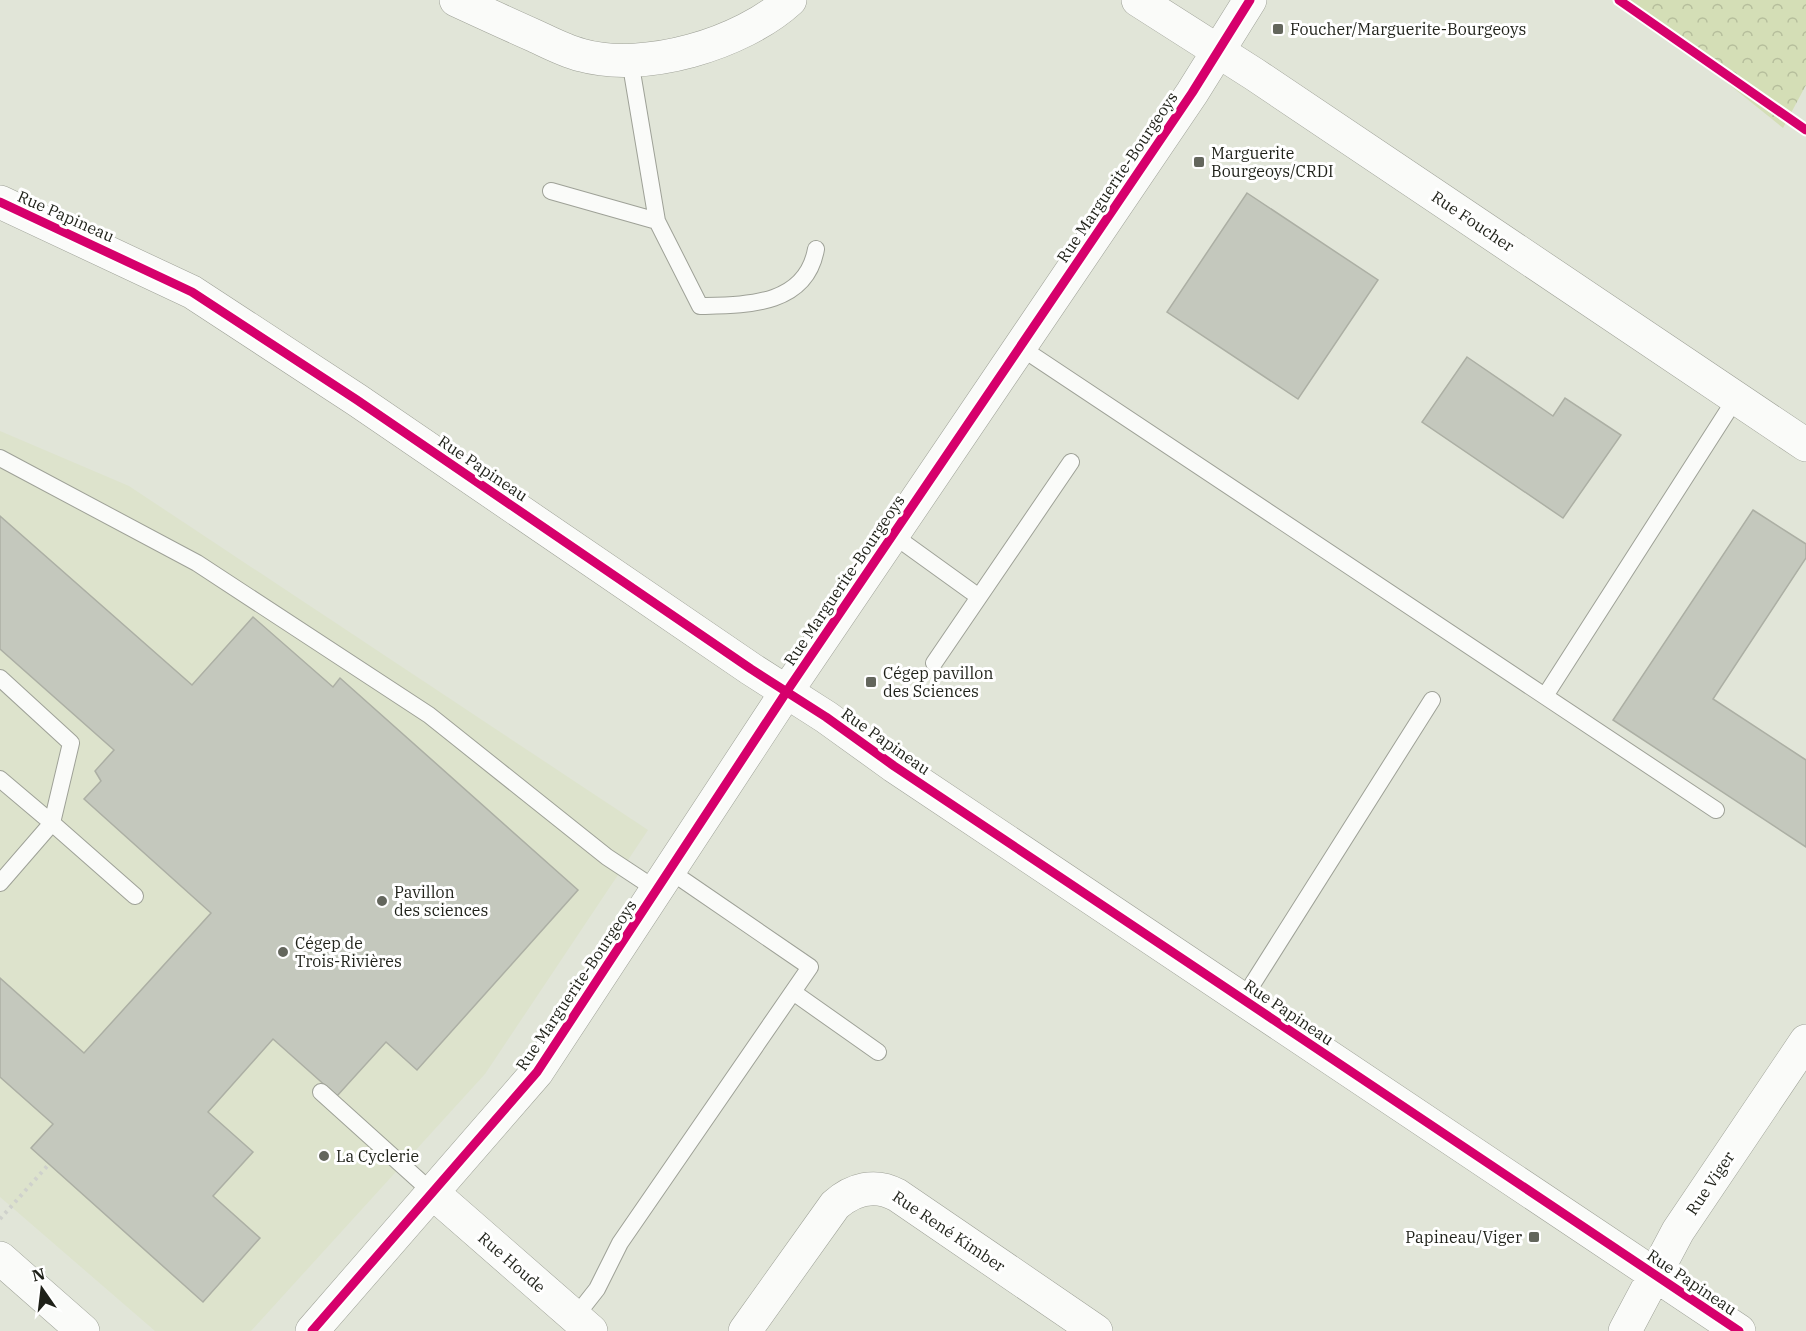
<svg xmlns="http://www.w3.org/2000/svg" width="1806" height="1331" viewBox="0 0 1806 1331" font-family="'IBM Plex Serif',serif">
<style>
.built{fill:#dde3cc}
.forest{fill:url(#forest-crowns)}
.building{fill:#c4c8bd;stroke:#acafa4;stroke-width:1.5}
.lines{fill:none;stroke-linecap:round;stroke-linejoin:round}
.service-casing{stroke:#9ea197;stroke-width:18}
.minor-casing{stroke:#9ea197;stroke-width:34}
.path{stroke:#cfd1cc;stroke-width:4;stroke-dasharray:3 4.5;stroke-linecap:butt}
.service{stroke:#fafbf9;stroke-width:16}
.minor{stroke:#fafbf9;stroke-width:33}
.cycleway-casing{stroke:#fff;stroke-width:13}
.cycleway{stroke:#d6006c;stroke-width:9}
.poi-dot{fill:#63665c;stroke:#fff;stroke-width:2}
.labels{text-anchor:middle;stroke-width:6;stroke-linejoin:round;paint-order:stroke}
.poi-label{font-size:16px;fill:#1f2119;stroke:#fff;text-anchor:start}
.street-label{font-size:16px;fill:#1f2119;stroke:#fff}
</style>
<defs>
<pattern id="forest-crowns" width="20" height="18" patternUnits="userSpaceOnUse" patternTransform="scale(1.5)"><rect width="20" height="18" fill="#d4deb6"/><path d="M2 6a3 3 0 1 1 6 0M12 15a3 3 0 1 1 6 0" fill="none" stroke="#b6be9c"/></pattern>
</defs>
<rect width="100%" height="100%" fill="#e1e5d8"/>
<!-- built -->
<path class="built" d="M 0,431 L 129,486 L 648,830 L 485,1074 L 251,1331 L 155,1331 L 0,1197 Z"/>
<!-- forest -->
<path class="forest" d="M 1624,0 L 1806,0 L 1806,85 L 1783,128 Z"/>
<!-- building -->
<path class="building" d="M 1247,193 L 1378,280 L 1298,399 L 1167,312 Z
M 1467,357 L 1553,416 L 1565,398 L 1621,435 L 1563,518 L 1422,422 Z
M 1753,510 L 1806,544 L 1806,558 L 1713,699 L 1806,760 L 1806,847 L 1613,720 Z
M 0,516 L 192,685 L 253,617 L 333,687 L 340,678 L 578,890 L 417,1070 L 386,1042 L 337,1096 L 273,1039 L 208,1112 L 253,1152 L 213,1196 L 260,1238 L 203,1302 L 31,1148 L 53,1124 L 0,1077 L 0,978 L 84,1053 L 211,913 L 84,799 L 101,781 L 95,771 L 114,750 L 0,649 Z"/>
<g class="lines">
<!-- service casing -->
<g class="service-casing">
<path id="service" d="M 551,191 L 657,221 L 630,60
M 657,221 L 700,306 C 746,305 806,306 816,249
M 1020,347 L 1716,810
M 0,458 L 197,563 L 429,715 L 607,857 L 657,890
M 893,535 L 979,597
M 934,663 L 1071,462
M 0,678 L 71,743 L 52,823 L 135,896
M 1545,696 L 1736,398
M 0,779 L 52,823 L 0,883
M 793,992 L 878,1052
M 1243,999 L 1432,700
M 321,1092 L 433,1193
M 575,1317 L 597,1289 L 620,1243 L 810,967 L 670,871"/>
</g>
<!-- minor casing -->
<g class="minor-casing">
<path id="minor" d="M 456,0 C 482,12 508,24 535,36 C 550,43 565,51 581,55 C 644,73 742,44 790,0
M 1138,0 L 1254,74 L 1806,445
M 0,202 L 192,292 L 357,400 L 751,669 L 826,717 L 894,766 L 1739,1331
M 433,1193 L 591,1331
M 0,1258 L 83,1331
M 312,1331 L 537,1072 L 787,691 L 1192,93 L 1250,0
M 745,1331 L 835,1205 C 853,1189 875,1183 897,1195 L 1096,1331
M 1625,1331 L 1678,1231 L 1806,1041"/>
</g>
<!-- path -->
<path class="path" d="M 0,1219 L 49,1164"/>
<!-- service -->
<use href="#service" class="service"/>
<!-- minor -->
<use href="#minor" class="minor"/>
<!-- cycleway casing -->
<g class="cycleway-casing">
<path id="cycleway" d="M 1619,0 L 1806,130
M 0,202 L 192,292 L 357,400 L 751,669 L 826,717 L 894,766 L 1739,1331
M 312,1331 L 537,1072 L 787,691 L 1192,93 L 1250,0"/>
</g>
<!-- cycleway -->
<use href="#cycleway" class="cycleway"/>
</g>
<!-- markers -->
<g class="poi-dot">
<rect x="1272" y="23" width="12" height="12" rx="3"/>
<rect x="1193" y="156" width="12" height="12" rx="3"/>
<rect x="865" y="676" width="12" height="12" rx="3"/>
<circle cx="382" cy="901" r="6"/>
<circle cx="283" cy="952" r="6"/>
<circle cx="324" cy="1156" r="6"/>
<rect x="1528" y="1231" width="12" height="12" rx="3"/>
</g>
<g class="labels">
<!-- poi labels -->
<g class="poi-label">
<text x="1290" y="35">Foucher/Marguerite-Bourgeoys</text>
<text x="1211" y="159">Marguerite<tspan x="1211" dy="18">Bourgeoys/CRDI</tspan></text>
<text x="883" y="679">Cégep pavillon<tspan x="883" dy="18">des Sciences</tspan></text>
<text x="394" y="898">Pavillon<tspan x="394" dy="18">des sciences</tspan></text>
<text x="295" y="949">Cégep de<tspan x="295" dy="18">Trois-Rivières</tspan></text>
<text x="336" y="1162">La Cyclerie</text>
<text x="1522" y="1243" text-anchor="end">Papineau/Viger</text>
</g>
<!-- street labels -->
<g class="street-label">
<text transform="translate(1117 177) rotate(-56)" y="6">Rue Marguerite-Bourgeoys</text>
<text transform="translate(66 216) rotate(24)" y="6">Rue Papineau</text>
<text transform="translate(1473 221) rotate(34)" y="6">Rue Foucher</text>
<text transform="translate(483 468) rotate(34)" y="6">Rue Papineau</text>
<text transform="translate(844 580) rotate(-56)" y="6">Rue Marguerite-Bourgeoys</text>
<text transform="translate(886 741) rotate(35)" y="6">Rue Papineau</text>
<text transform="translate(576 985) rotate(-56)" y="6">Rue Marguerite-Bourgeoys</text>
<text transform="translate(1289 1012) rotate(34)" y="6">Rue Papineau</text>
<text transform="translate(1710 1183) rotate(-56)" y="6">Rue Viger</text>
<text transform="translate(949 1231) rotate(34)" y="6">Rue René Kimber</text>
<text transform="translate(512 1262) rotate(41)" y="6">Rue Houde</text>
<text transform="translate(1692 1282) rotate(34)" y="6">Rue Papineau</text>
</g>
</g>
<!-- north arrow -->
<g transform="translate(42 1289) rotate(346)" stroke="#ffffff" stroke-width="4.5" paint-order="stroke">
<path d="M0-4.5L10 22L0 15L-10 22Z" fill="#1f2119"/>
<text y="-9" font-size="16" font-weight="bold" text-anchor="middle" fill="#1f2119">N</text>
</g>
</svg>
